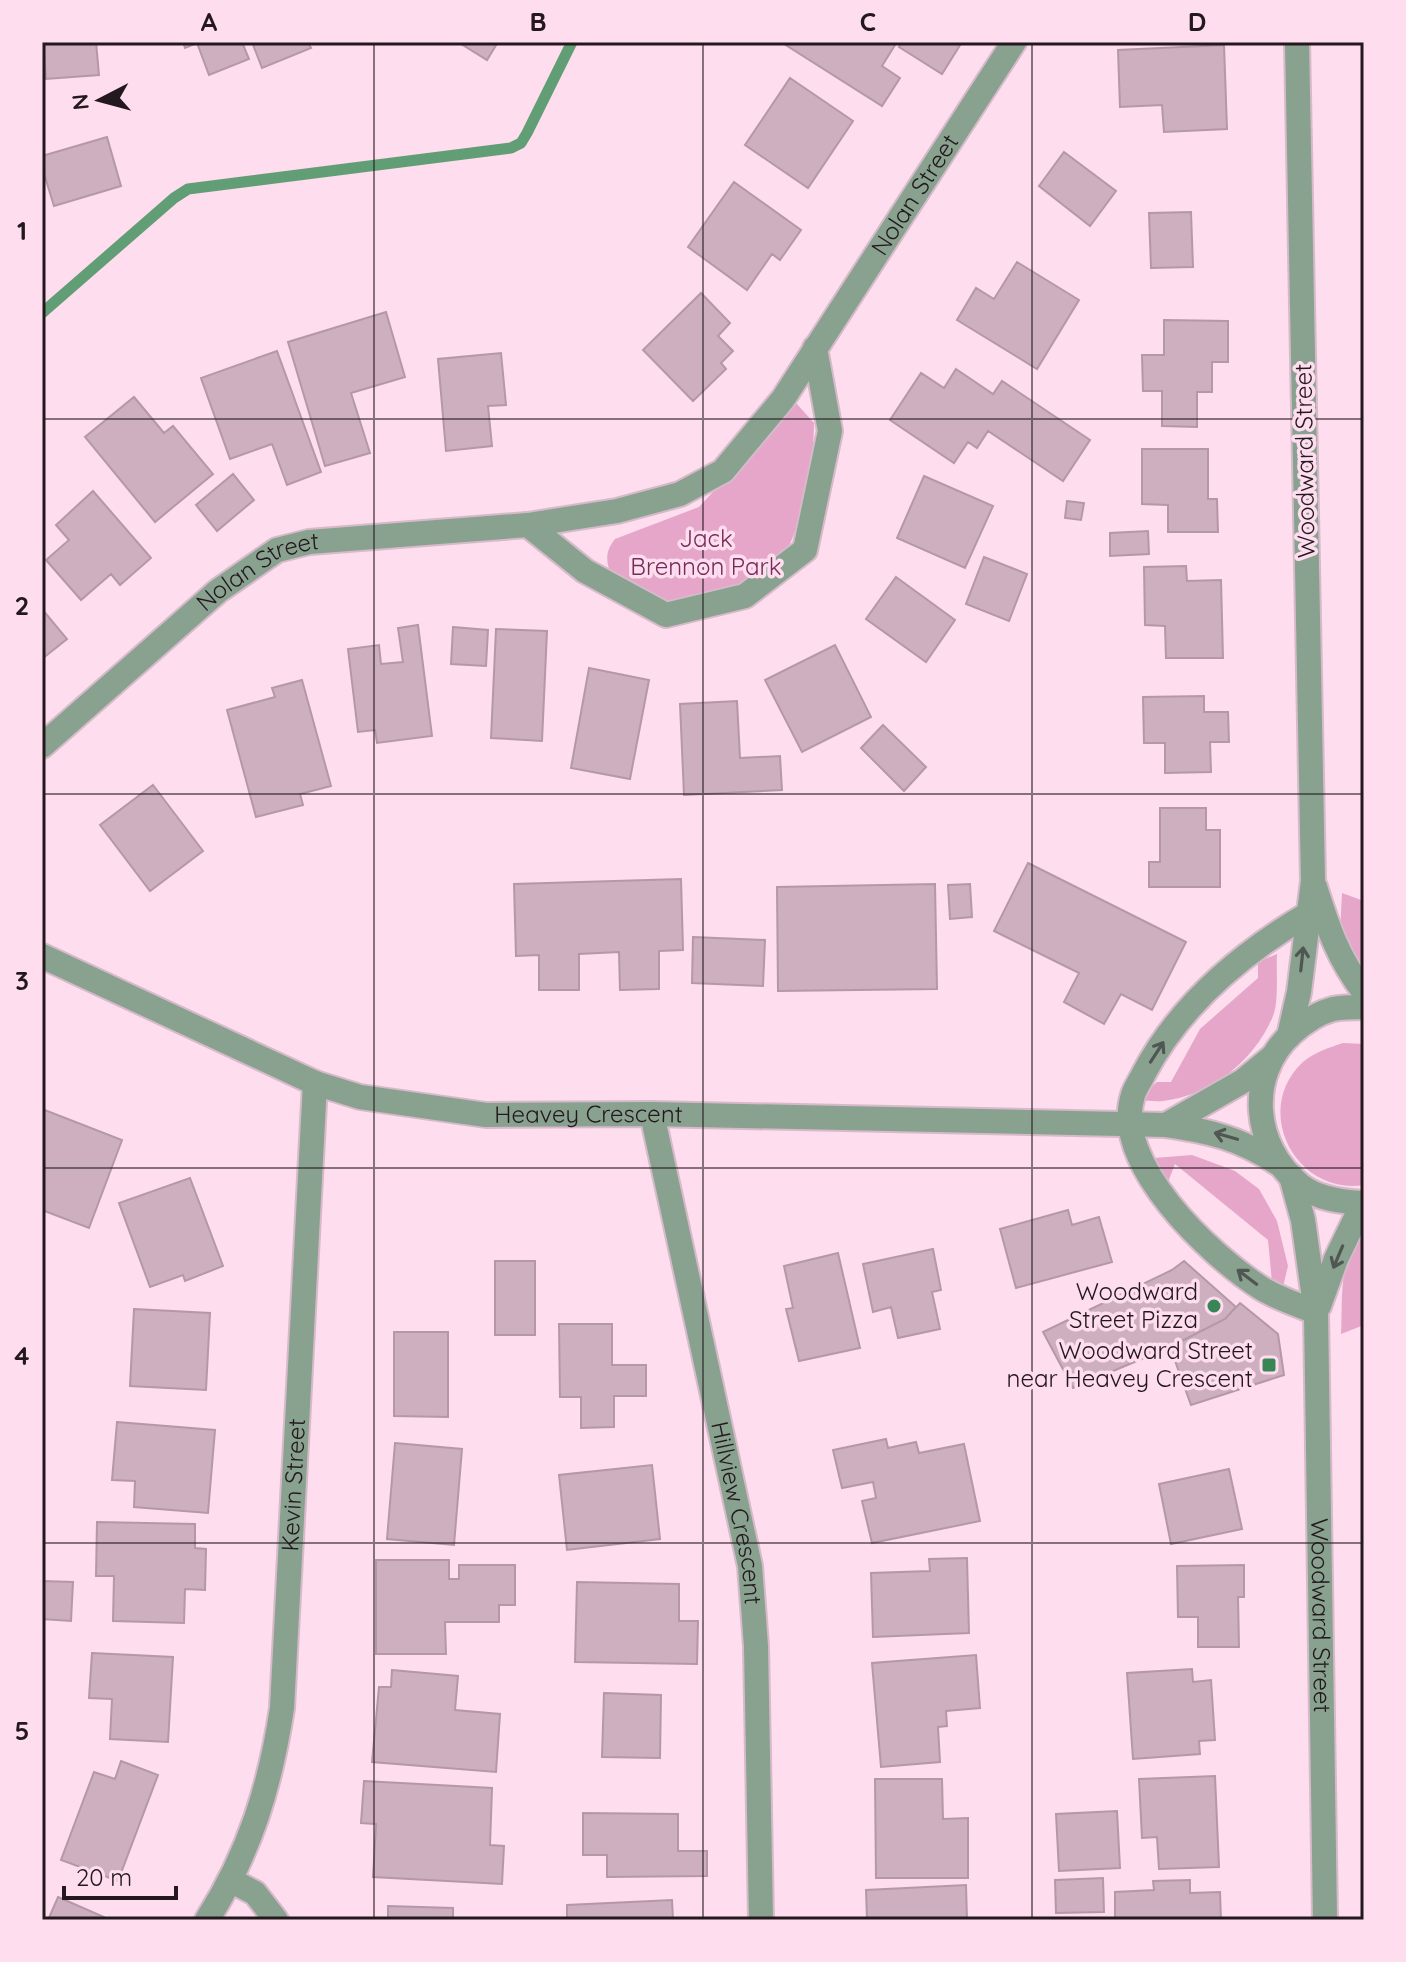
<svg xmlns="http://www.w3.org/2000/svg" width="1406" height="1962" viewBox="0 0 1406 1962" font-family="Quicksand,sans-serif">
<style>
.green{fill:#e5a6c9}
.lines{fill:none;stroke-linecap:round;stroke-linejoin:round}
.stream{stroke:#629e75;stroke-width:11}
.building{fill:#cdafbf;stroke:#b598a8;stroke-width:2}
.minor-casing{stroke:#d6bac9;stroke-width:28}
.minor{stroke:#88a28f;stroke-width:24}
.oneway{stroke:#505651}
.grid{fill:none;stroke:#23181e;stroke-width:2;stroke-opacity:0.55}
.poi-dot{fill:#388655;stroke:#fdddee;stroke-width:3}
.labels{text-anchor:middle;stroke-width:7;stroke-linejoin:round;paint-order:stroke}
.street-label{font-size:24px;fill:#23181e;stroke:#fdddee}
.park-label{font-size:24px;fill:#762c5a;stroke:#fdddee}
.poi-label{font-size:24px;fill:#23181e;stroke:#fdddee;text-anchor:end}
.neatline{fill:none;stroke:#23181e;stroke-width:3}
.grid-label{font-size:26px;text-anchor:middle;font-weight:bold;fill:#23181e}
</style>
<rect width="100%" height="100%" fill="#fdddee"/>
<!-- green -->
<path class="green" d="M 796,403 L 814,423 L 812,488 L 790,544 L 768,569 L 746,584 L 669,606 L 613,581 C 607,564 603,554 615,539 L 699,507 Z
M 1342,893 L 1364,901 L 1364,974 L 1340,934 Z
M 1277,954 C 1276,970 1279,1002 1273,1016 C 1255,1060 1211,1096 1163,1101 C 1155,1102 1146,1100 1138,1100 L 1157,1082 L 1171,1082 L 1200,1029 L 1258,978 L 1258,962 Z
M 1343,1043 L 1364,1044 L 1364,1185 C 1296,1196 1251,1110 1303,1062 C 1315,1052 1328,1048 1343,1043 Z
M 1192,1155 L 1235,1171 L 1259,1189 L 1277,1221 L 1288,1266 L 1283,1287 L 1272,1282 L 1268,1240 L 1175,1164 L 1168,1182 L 1161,1183 L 1154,1158 Z
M 1364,1236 L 1364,1325 L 1341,1334 C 1343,1304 1337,1257 1364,1236 Z"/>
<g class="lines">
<!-- stream -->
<path class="stream" d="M 42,313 L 174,198 L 188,189 L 511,148 L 521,143 L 527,133 L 572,42"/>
</g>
<!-- building -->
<path class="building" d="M 43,42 L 96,42 L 99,75 L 46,79 Z
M 183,42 L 242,42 L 249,59 L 209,75 L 197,43 L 185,48 Z
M 252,42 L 308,42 L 311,48 L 262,68 Z
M 458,42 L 498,42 L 487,60 Z
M 781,42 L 891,42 L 895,45 L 882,66 L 900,78 L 882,106 Z
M 902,42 L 962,42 L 942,74 L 899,47 Z
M 1224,45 L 1227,129 L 1164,132 L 1162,105 L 1120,107 L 1118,50 Z
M 790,78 L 853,121 L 808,188 L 745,145 Z
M 107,137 L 121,186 L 54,206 L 42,167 L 42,156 Z
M 1064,152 L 1116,191 L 1090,226 L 1039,186 Z
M 734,182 L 801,230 L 780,260 L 772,254 L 747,290 L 688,247 Z
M 1191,212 L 1193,267 L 1151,268 L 1149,213 Z
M 1017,262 L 1079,300 L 1037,369 L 957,320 L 976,288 L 994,299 Z
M 701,293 L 730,323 L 718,336 L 733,351 L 721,363 L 726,369 L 693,401 L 643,350 Z
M 386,312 L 405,377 L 351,393 L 370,453 L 325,466 L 288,342 Z
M 1164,320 L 1228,321 L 1228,362 L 1212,362 L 1212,392 L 1197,392 L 1197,427 L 1162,426 L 1162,391 L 1143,391 L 1142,355 L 1164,355 Z
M 277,351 L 321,472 L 287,485 L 272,444 L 230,459 L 201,378 Z
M 501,353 L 506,405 L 488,406 L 492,446 L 446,451 L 438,359 Z
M 956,369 L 993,394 L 1002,381 L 1090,440 L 1063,481 L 988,431 L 977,448 L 968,442 L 954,463 L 890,420 L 921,373 L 944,388 Z
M 134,397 L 164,433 L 173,426 L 213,474 L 155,522 L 85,437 Z
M 1142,449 L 1208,449 L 1208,499 L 1217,499 L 1218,532 L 1168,532 L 1168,505 L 1142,504 Z
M 233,474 L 254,500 L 217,531 L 196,505 Z
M 924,476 L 993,506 L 965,568 L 897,538 Z
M 93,491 L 151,558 L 120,585 L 111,574 L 81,600 L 46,560 L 69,540 L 56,525 Z
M 1067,501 L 1084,503 L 1081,520 L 1065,518 Z
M 1148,531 L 1149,554 L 1110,556 L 1110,533 Z
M 984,557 L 1027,574 L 1009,621 L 966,604 Z
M 1186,566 L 1187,581 L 1221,580 L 1223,658 L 1166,658 L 1165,626 L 1145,625 L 1144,567 Z
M 896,577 L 955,620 L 926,662 L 866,619 Z
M 42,609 L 67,639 L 42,659 Z
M 418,625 L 432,736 L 377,743 L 375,730 L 358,732 L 348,649 L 379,645 L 381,664 L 403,662 L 398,628 Z
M 453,627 L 488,630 L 486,666 L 451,664 Z
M 496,629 L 547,631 L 542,741 L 491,738 Z
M 835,645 L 871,717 L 802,752 L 765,680 Z
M 589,668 L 649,680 L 630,779 L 571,768 Z
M 302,680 L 331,786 L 300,794 L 303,805 L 256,817 L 227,710 L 275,697 L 272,688 Z
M 1204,696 L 1204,712 L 1228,712 L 1229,742 L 1210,742 L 1211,772 L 1165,773 L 1165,743 L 1144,743 L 1143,697 Z
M 737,701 L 740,758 L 780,756 L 782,790 L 684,795 L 680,704 Z
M 883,725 L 926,767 L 904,791 L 861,748 Z
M 153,785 L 203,851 L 150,891 L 100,825 Z
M 1160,808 L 1206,808 L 1206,830 L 1220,830 L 1220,887 L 1149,887 L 1149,862 L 1160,862 Z
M 1028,863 L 1186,942 L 1152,1010 L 1121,994 L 1104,1024 L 1064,1002 L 1079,973 L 994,931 Z
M 681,879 L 683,950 L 659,951 L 659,989 L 620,990 L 619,952 L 579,954 L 579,990 L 539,990 L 539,955 L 516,956 L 514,884 Z
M 935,884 L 937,989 L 778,991 L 777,887 Z
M 970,884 L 972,917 L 950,919 L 948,885 Z
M 693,937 L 765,940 L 763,986 L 692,983 Z
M 42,1109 L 122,1140 L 89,1228 L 42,1210 Z
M 190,1178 L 223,1266 L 185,1281 L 183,1275 L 150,1287 L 119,1203 Z
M 1068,1210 L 1072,1225 L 1099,1217 L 1112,1262 L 1016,1288 L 1000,1229 Z
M 933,1249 L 941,1290 L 932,1292 L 940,1329 L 898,1338 L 891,1307 L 873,1312 L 863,1264 Z
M 838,1253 L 860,1348 L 799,1361 L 786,1309 L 793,1308 L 784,1266 Z
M 495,1261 L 535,1261 L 535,1335 L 495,1335 Z
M 1184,1261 L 1236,1307 L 1225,1319 L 1170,1347 L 1073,1388 L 1043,1332 L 1172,1270 Z
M 1240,1303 L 1278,1334 L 1284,1375 L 1191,1405 L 1170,1347 L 1225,1319 Z
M 134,1309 L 210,1313 L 206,1390 L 130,1386 Z
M 559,1324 L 612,1324 L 612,1365 L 646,1365 L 646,1396 L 614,1396 L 614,1427 L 581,1428 L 581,1397 L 560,1397 Z
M 394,1332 L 448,1332 L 448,1417 L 394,1416 Z
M 117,1422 L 215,1430 L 208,1513 L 134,1507 L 135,1481 L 112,1480 Z
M 886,1439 L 888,1448 L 916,1442 L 919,1453 L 964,1444 L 980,1521 L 872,1543 L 862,1501 L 876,1498 L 873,1482 L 842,1488 L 833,1450 Z
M 395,1443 L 462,1449 L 454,1545 L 387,1539 Z
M 652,1465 L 660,1539 L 567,1550 L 559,1475 Z
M 1229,1469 L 1242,1529 L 1171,1544 L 1159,1484 Z
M 97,1522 L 195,1524 L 195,1548 L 206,1549 L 205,1590 L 185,1589 L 184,1623 L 113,1621 L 114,1576 L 96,1576 Z
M 967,1558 L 969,1633 L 873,1637 L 871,1573 L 930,1571 L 929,1559 Z
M 376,1560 L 449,1560 L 449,1579 L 459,1579 L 459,1565 L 515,1565 L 515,1605 L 499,1605 L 499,1622 L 445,1622 L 446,1654 L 376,1654 Z
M 1244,1565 L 1244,1597 L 1238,1597 L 1239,1647 L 1198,1647 L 1198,1617 L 1178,1617 L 1177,1566 Z
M 42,1581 L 73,1582 L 71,1621 L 42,1619 Z
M 577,1582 L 679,1584 L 679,1621 L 698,1621 L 697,1664 L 575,1662 Z
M 92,1653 L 173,1657 L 168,1742 L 110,1739 L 112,1699 L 89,1698 Z
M 976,1655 L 980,1708 L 946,1711 L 947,1726 L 938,1727 L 940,1762 L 881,1767 L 872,1663 Z
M 1192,1669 L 1193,1682 L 1211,1680 L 1215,1740 L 1199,1741 L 1200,1754 L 1133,1759 L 1127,1673 Z
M 392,1670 L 458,1676 L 455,1710 L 500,1714 L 496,1772 L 372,1762 L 379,1687 L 391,1687 Z
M 604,1693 L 661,1695 L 660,1758 L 602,1757 Z
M 121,1761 L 158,1775 L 118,1881 L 61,1860 L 94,1772 L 115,1779 Z
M 1215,1776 L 1219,1867 L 1159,1869 L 1157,1837 L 1142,1838 L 1139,1779 Z
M 875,1779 L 942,1779 L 943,1819 L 968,1818 L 968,1878 L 876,1878 Z
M 364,1781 L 492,1788 L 490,1845 L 504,1846 L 502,1884 L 373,1877 L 376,1824 L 361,1823 Z
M 1117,1811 L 1120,1868 L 1059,1871 L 1056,1814 Z
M 583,1813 L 678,1814 L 678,1851 L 707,1851 L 707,1876 L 607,1877 L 607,1855 L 583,1855 Z
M 1103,1878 L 1104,1912 L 1056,1913 L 1055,1880 Z
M 1190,1880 L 1190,1893 L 1220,1892 L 1221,1920 L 1115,1920 L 1115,1892 L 1154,1890 L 1153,1881 Z
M 966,1885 L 967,1920 L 867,1920 L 866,1890 Z
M 58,1897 L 104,1917 L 103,1920 L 48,1920 Z
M 672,1900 L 673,1920 L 567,1920 L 567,1905 Z
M 388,1906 L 453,1908 L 453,1920 L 388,1920 Z"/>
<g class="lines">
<!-- minor casing -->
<g class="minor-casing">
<g id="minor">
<path d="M 528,525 L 585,571 L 666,615 L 745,596 L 805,550 L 830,431 L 815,348"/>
<path id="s1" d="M 42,746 L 218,591 L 277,550 L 309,542 L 528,525 L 617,511 L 680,494 L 723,471 L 783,399 L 1014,42"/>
<path d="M 1315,887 C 1328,928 1338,958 1364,992"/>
<path d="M 1308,914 C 1242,953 1180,1005 1144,1073 C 1141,1080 1135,1088 1133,1095 C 1111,1163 1210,1255 1261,1288 C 1277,1298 1298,1305 1316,1312"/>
<path id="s2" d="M 42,956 L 315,1083 L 360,1097 L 486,1115 L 652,1114 L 1166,1125 C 1211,1131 1241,1139 1279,1164"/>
<path d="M 1364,1007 C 1354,1007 1343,1007 1333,1009 C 1318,1013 1303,1023 1291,1034 C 1246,1076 1253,1147 1300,1185 C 1317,1199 1342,1202 1364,1203"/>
<path d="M 1289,1036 L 1299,992 L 1313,881 L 1297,42"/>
<path id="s3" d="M 652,1114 L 750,1566 L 756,1646 L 761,1920"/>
<path d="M 1166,1125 L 1243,1081 L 1272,1057"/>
<path id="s4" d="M 1291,1176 L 1303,1220 L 1316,1312 L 1325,1920"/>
<path d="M 1319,1306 L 1336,1259 L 1363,1203"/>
<path d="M 232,1881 L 255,1893 L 276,1920"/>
<path id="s5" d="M 207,1920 C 250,1852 270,1787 282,1708 L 315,1083"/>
</g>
</g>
<!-- minor -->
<use href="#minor" class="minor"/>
</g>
<!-- one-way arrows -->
<defs><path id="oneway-shaft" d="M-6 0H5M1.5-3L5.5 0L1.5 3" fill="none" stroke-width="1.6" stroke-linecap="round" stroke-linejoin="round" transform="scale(2)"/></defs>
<g class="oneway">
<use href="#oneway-shaft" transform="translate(1302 959) rotate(-84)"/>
<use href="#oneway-shaft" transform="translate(1157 1052) rotate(-57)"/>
<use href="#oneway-shaft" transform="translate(1226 1136) rotate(-164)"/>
<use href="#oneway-shaft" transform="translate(1338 1257) rotate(113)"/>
<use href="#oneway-shaft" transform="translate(1247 1277) rotate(-143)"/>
</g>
<!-- grid -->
<path class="grid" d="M 374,42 L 374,1920M 703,42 L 703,1920M 1032,42 L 1032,1920M 42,419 L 1364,419M 42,794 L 1364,794M 42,1168 L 1364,1168M 42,1543 L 1364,1543"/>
<!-- markers -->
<g class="poi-dot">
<circle cx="1214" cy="1306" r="8"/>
<rect x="1261" y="1357" width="16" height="16" rx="4"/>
</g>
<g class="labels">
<!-- street labels -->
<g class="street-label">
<text dy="8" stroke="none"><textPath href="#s1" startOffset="1100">Nolan Street</textPath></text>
<text transform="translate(1305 461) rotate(-91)" y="8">Woodward Street</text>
<text dy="8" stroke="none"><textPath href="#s1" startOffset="280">Nolan Street</textPath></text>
<text dy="8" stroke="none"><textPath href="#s2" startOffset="578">Heavey Crescent</textPath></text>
<text dy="8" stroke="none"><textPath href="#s5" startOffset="450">Kevin Street</textPath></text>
<text dy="8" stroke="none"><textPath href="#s3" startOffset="408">Hillview Crescent</textPath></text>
<text dy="8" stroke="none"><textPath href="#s4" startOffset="442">Woodward Street</textPath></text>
</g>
<!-- park labels -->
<g class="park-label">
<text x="706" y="547">Jack<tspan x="706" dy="28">Brennon Park</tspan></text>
</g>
<!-- poi labels -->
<g class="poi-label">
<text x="1198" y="1300">Woodward<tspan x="1198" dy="28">Street Pizza</tspan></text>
<text x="1253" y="1359">Woodward Street<tspan x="1253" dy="28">near Heavey Crescent</tspan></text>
</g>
</g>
<!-- border -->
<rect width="1406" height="1962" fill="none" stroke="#fdddee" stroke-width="88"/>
<!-- north arrow -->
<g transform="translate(100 100) rotate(264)" stroke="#fdddee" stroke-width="6" paint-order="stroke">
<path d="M0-6L14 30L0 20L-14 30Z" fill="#23181e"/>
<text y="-12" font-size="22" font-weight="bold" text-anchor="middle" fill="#23181e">N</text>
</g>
<!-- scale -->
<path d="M64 1886v12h112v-12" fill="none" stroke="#23181e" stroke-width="4"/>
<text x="76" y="1886" font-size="24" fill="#23181e" stroke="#fdddee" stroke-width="6" paint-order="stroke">20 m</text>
<rect x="44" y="44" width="1318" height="1874" class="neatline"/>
<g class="grid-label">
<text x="209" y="31">A</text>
<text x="538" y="31">B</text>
<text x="868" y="31">C</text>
<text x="1197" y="31">D</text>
<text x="22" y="240">1</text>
<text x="22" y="615">2</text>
<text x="22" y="990">3</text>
<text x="22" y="1365">4</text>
<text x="22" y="1740">5</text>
</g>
</svg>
